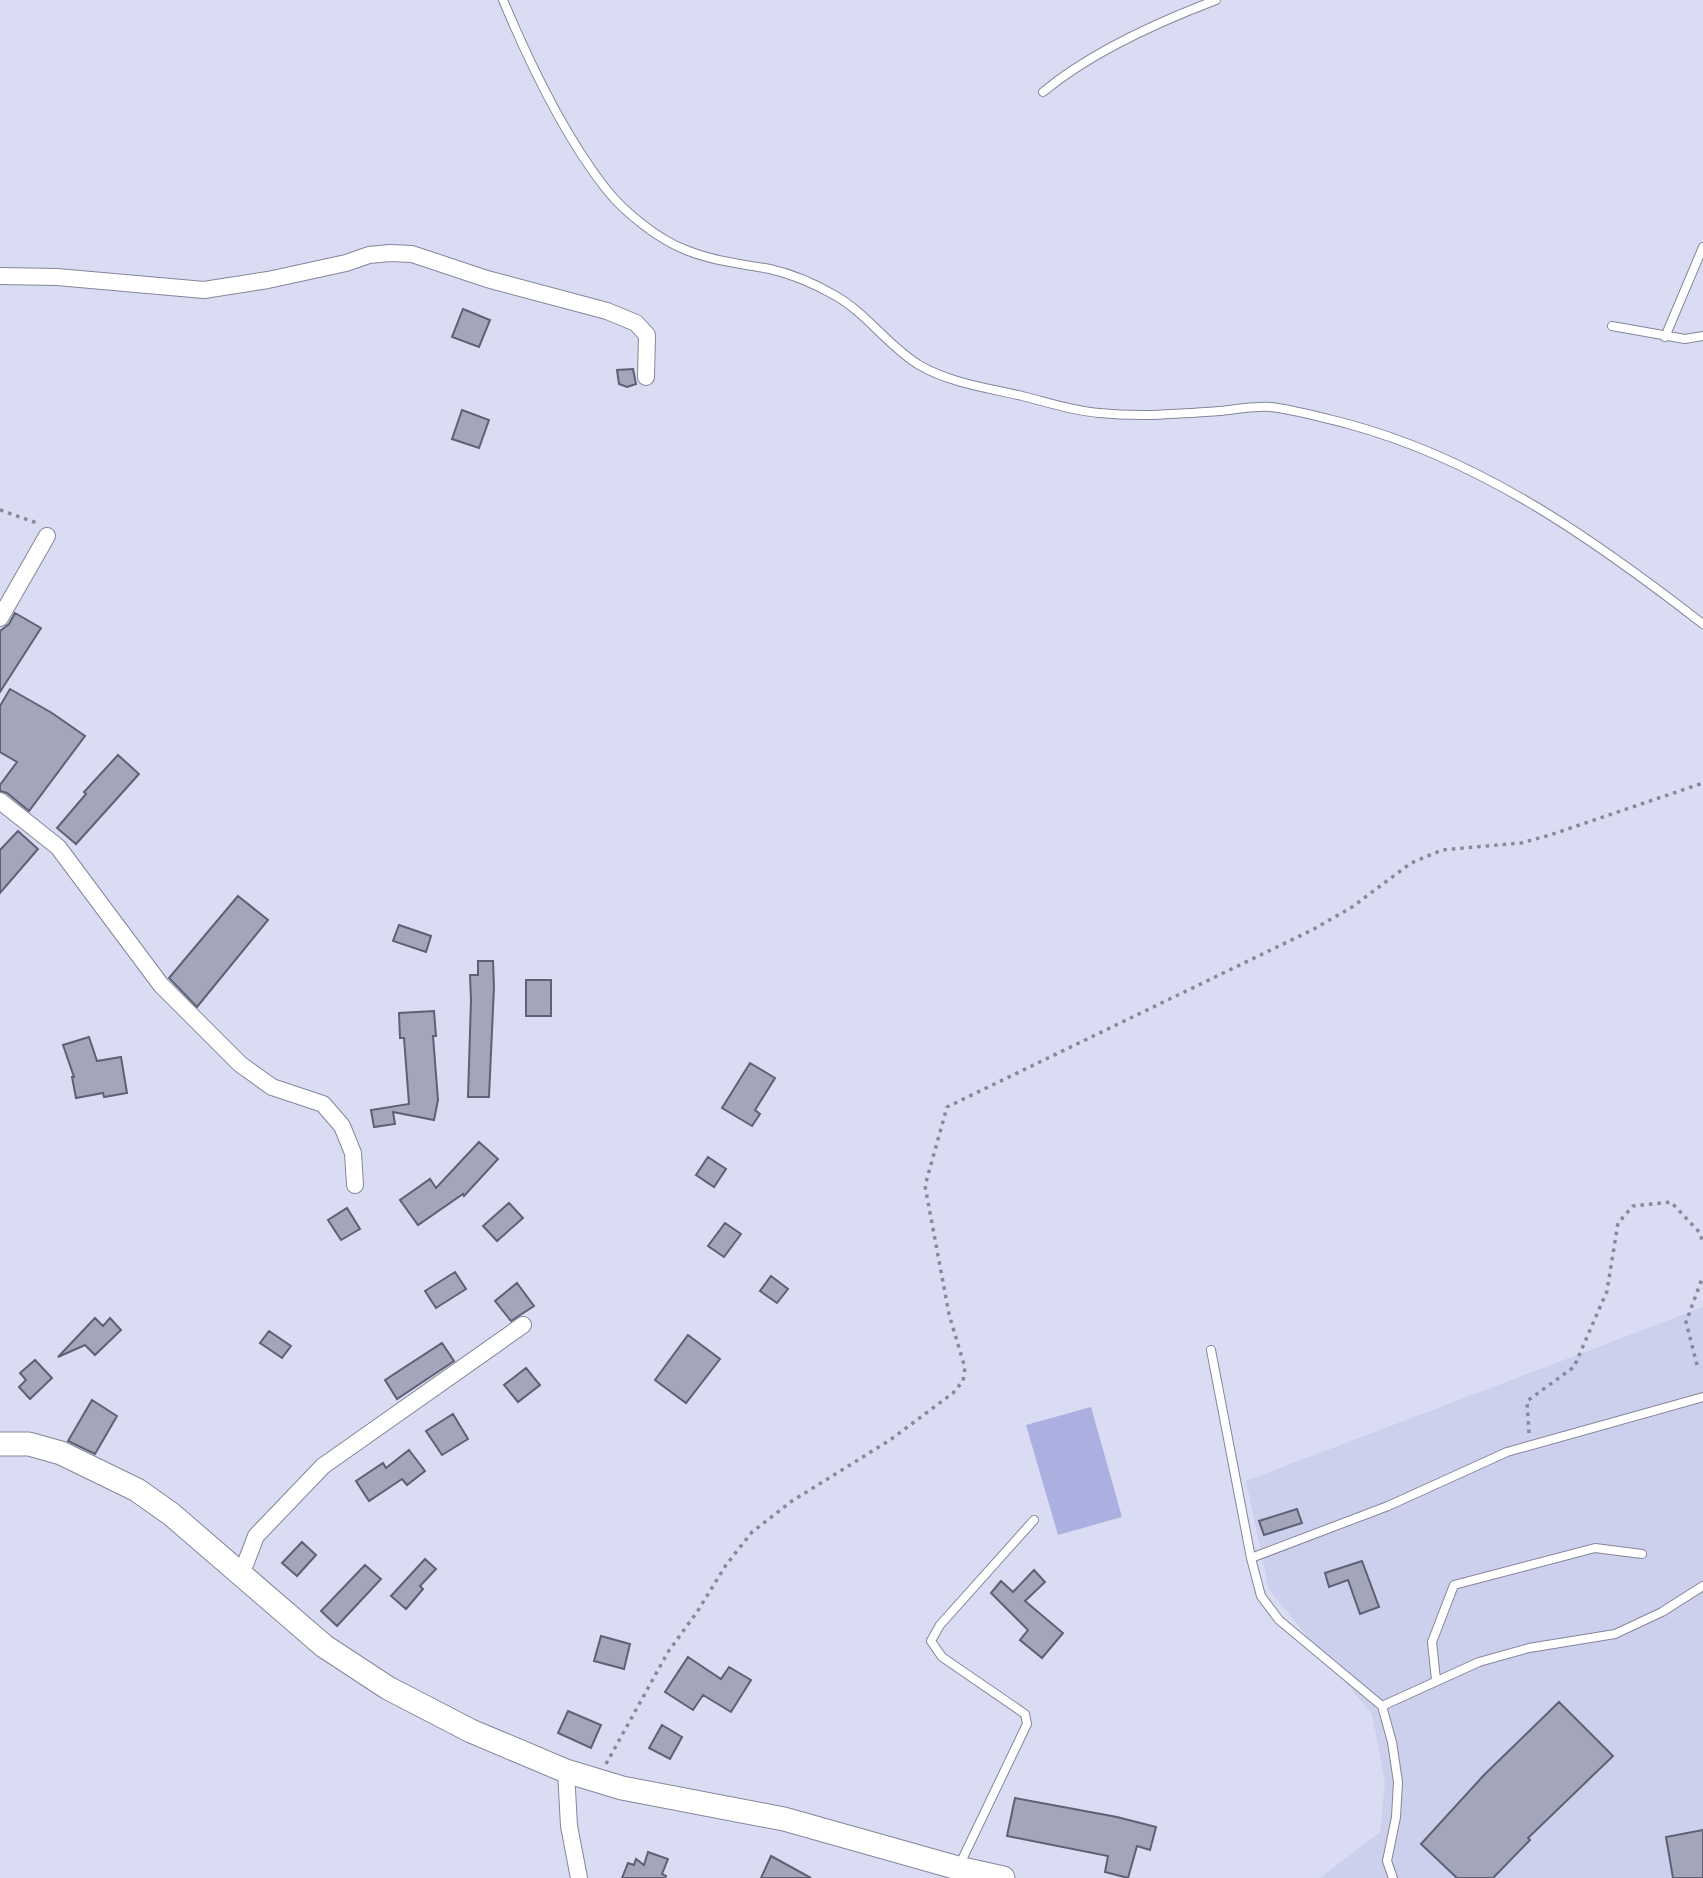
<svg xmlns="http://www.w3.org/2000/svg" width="1703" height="1878" viewBox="0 0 1703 1878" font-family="'Roboto Serif',serif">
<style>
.built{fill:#cdd0ec}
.green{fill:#acb0e0}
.building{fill:#a3a5bb;stroke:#5e6073;stroke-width:2}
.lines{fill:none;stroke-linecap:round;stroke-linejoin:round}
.lane-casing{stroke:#84869a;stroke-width:10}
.street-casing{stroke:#84869a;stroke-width:18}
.secondary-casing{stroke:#84869a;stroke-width:25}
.path{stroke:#878999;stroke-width:3.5;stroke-dasharray:3.5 5;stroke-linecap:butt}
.lane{stroke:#fff;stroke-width:8}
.street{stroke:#fff;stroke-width:16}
.secondary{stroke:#fff;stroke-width:23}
</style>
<rect width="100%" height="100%" fill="#dadcf3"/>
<!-- built -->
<path class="built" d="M 1703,1307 L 1703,1878 L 1320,1878 L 1380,1832 L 1385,1783 L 1372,1714 L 1269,1590 L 1246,1481 Z"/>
<!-- green -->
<path class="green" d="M 1091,1407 L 1122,1517 L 1058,1535 L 1026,1425 Z"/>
<!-- building -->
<path class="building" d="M 463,309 L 490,320 L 479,347 L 452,337 Z
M 633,369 L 636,384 L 627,387 L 619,384 L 617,370 Z
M 462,410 L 489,420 L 479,448 L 452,439 Z
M 15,613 L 41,628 L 0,692 L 0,631 L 9,624 Z
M 10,689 L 52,713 L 85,736 L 29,811 L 7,793 L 0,791 L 0,785 L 17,762 L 0,752 L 0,706 Z
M 118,755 L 139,774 L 76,844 L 57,828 L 86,794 L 84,792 Z
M 18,831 L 38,849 L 0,893 L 0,850 Z
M 238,896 L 268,920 L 197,1007 L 169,978 Z
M 399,925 L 431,936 L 426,952 L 393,941 Z
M 478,961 L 493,961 L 494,987 L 489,1097 L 468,1097 L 471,1000 L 470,975 L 478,975 Z
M 526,980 L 551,980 L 551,1016 L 526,1016 Z
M 434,1011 L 436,1036 L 433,1036 L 438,1100 L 434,1120 L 393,1112 L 395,1124 L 374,1127 L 371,1110 L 409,1104 L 404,1038 L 400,1038 L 399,1013 Z
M 89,1037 L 97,1061 L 121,1057 L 127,1093 L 104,1097 L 103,1093 L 76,1098 L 72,1077 L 74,1077 L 63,1045 Z
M 750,1063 L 775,1078 L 755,1110 L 760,1114 L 752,1126 L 722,1108 Z
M 479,1142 L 498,1159 L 464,1196 L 463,1194 L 418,1225 L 400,1200 L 430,1179 L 436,1188 Z
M 708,1157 L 726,1169 L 714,1187 L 696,1175 Z
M 509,1203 L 523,1218 L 497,1241 L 483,1226 Z
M 347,1208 L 360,1229 L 341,1240 L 328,1220 Z
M 725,1223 L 741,1234 L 724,1257 L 708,1246 Z
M 455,1272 L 466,1289 L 436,1308 L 425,1291 Z
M 771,1276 L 788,1289 L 777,1303 L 760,1291 Z
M 517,1283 L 534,1306 L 511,1321 L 495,1301 Z
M 95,1318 L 103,1326 L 110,1318 L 121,1330 L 95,1355 L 85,1345 L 58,1357 Z
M 269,1331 L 291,1346 L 282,1358 L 260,1343 Z
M 688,1335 L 720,1359 L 686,1403 L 655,1380 Z
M 442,1343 L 454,1361 L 397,1399 L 385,1380 Z
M 35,1360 L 52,1378 L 30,1399 L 19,1387 L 26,1380 L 20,1373 Z
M 526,1368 L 540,1385 L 518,1402 L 504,1385 Z
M 92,1400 L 117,1416 L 95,1454 L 68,1441 Z
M 453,1414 L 468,1439 L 442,1455 L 426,1431 Z
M 409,1450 L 425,1471 L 407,1485 L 402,1479 L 369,1501 L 356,1481 L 383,1463 L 386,1468 Z
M 1297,1509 L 1302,1523 L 1264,1535 L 1259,1521 Z
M 302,1542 L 316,1555 L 297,1576 L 282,1563 Z
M 425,1559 L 436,1569 L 420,1586 L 423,1589 L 406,1609 L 391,1596 Z
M 1362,1561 L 1379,1607 L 1360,1614 L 1348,1580 L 1329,1587 L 1325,1573 Z
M 365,1565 L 381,1579 L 337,1626 L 321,1611 Z
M 1034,1570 L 1045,1582 L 1025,1601 L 1063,1633 L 1042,1658 L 1020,1640 L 1028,1630 L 991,1593 L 1001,1581 L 1013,1592 Z
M 601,1636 L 630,1644 L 624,1669 L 594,1661 Z
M 688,1657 L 721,1679 L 729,1667 L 751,1680 L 731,1712 L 703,1695 L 693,1710 L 665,1692 Z
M 1559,1702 L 1613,1756 L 1528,1838 L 1530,1840 L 1493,1878 L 1457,1878 L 1421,1844 L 1484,1775 Z
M 568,1711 L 601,1725 L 591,1748 L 558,1733 Z
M 662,1725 L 682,1737 L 670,1759 L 649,1748 Z
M 1015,1798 L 1117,1817 L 1156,1827 L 1150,1850 L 1137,1846 L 1128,1878 L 1105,1872 L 1108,1856 L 1007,1836 Z
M 1703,1830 L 1703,1878 L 1673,1878 L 1666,1837 Z
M 648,1852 L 668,1859 L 662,1874 L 666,1876 L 665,1878 L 622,1878 L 628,1863 L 634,1865 L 636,1859 L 644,1865 Z
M 771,1856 L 811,1878 L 761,1878 Z"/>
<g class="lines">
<!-- lane casing -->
<g class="lane-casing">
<path id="lane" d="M 503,0 C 529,62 565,137 606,189 C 624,212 659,240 686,250 C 713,261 741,264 770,269 C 792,274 817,285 836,296 C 867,314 888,346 919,365 C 950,383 988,388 1022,396 C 1047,402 1073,411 1099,413 C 1140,417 1180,414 1221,411 C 1237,409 1255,406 1271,407 C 1296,410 1324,418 1348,424 C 1482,460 1596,541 1703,624
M 1043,92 C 1091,52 1158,22 1216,0
M 1612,326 L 1685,339 L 1703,336
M 1665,337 L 1703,247
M 1211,1350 L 1251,1558 L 1261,1596 L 1279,1620 L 1382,1706 L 1392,1742 L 1398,1782 L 1396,1817 L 1387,1861 L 1393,1878
M 1251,1558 L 1388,1506 L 1507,1452 L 1703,1397
M 1436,1680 L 1432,1642 L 1454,1585 L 1595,1548 L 1642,1554
M 1382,1706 L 1479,1662 L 1529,1648 L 1615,1634 L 1662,1612 L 1703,1586
M 959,1866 L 1027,1724 L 1025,1714 L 942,1657 L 931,1641 L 940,1625 L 1034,1520"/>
</g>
<!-- street casing -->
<g class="street-casing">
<path id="street" d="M 0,276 L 57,277 L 204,290 L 268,280 L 346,263 L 369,255 L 390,253 L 412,254 L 487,279 L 607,311 L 636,323 L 647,335 L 646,377
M 0,618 L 47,536
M 0,801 L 58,847 L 161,985 L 240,1064 L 272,1087 L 323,1104 L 342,1126 L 353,1153 L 355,1185
M 241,1575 L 256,1536 L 323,1466 L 523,1325
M 566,1771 L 569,1826 L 579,1878"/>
</g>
<!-- secondary casing -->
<g class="secondary-casing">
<path id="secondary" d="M 0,1444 L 29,1444 L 61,1453 L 137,1490 L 171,1514 L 324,1646 L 388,1688 L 471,1731 L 566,1771 L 622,1788 L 784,1819 L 958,1868 L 1003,1878"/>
</g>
<!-- path -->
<path class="path" d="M 0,510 L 37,523
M 1697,1365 L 1686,1322 L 1703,1276
M 1529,1433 L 1527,1401 L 1574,1367 L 1607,1291 L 1618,1223 L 1633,1206 L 1671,1202 L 1700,1233 L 1703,1244
M 606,1764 L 668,1652 L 697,1612 L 726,1565 L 752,1532 L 792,1501 L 890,1440 L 953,1393 L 963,1381 L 965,1368 L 949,1314 L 925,1186 L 947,1107 L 1312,930 L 1352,907 L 1411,863 L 1442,850 L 1521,843 L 1550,835 L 1703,783"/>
<!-- lane -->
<use href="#lane" class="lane"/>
<!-- street -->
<use href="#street" class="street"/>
<!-- secondary -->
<use href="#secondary" class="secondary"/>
</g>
</svg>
